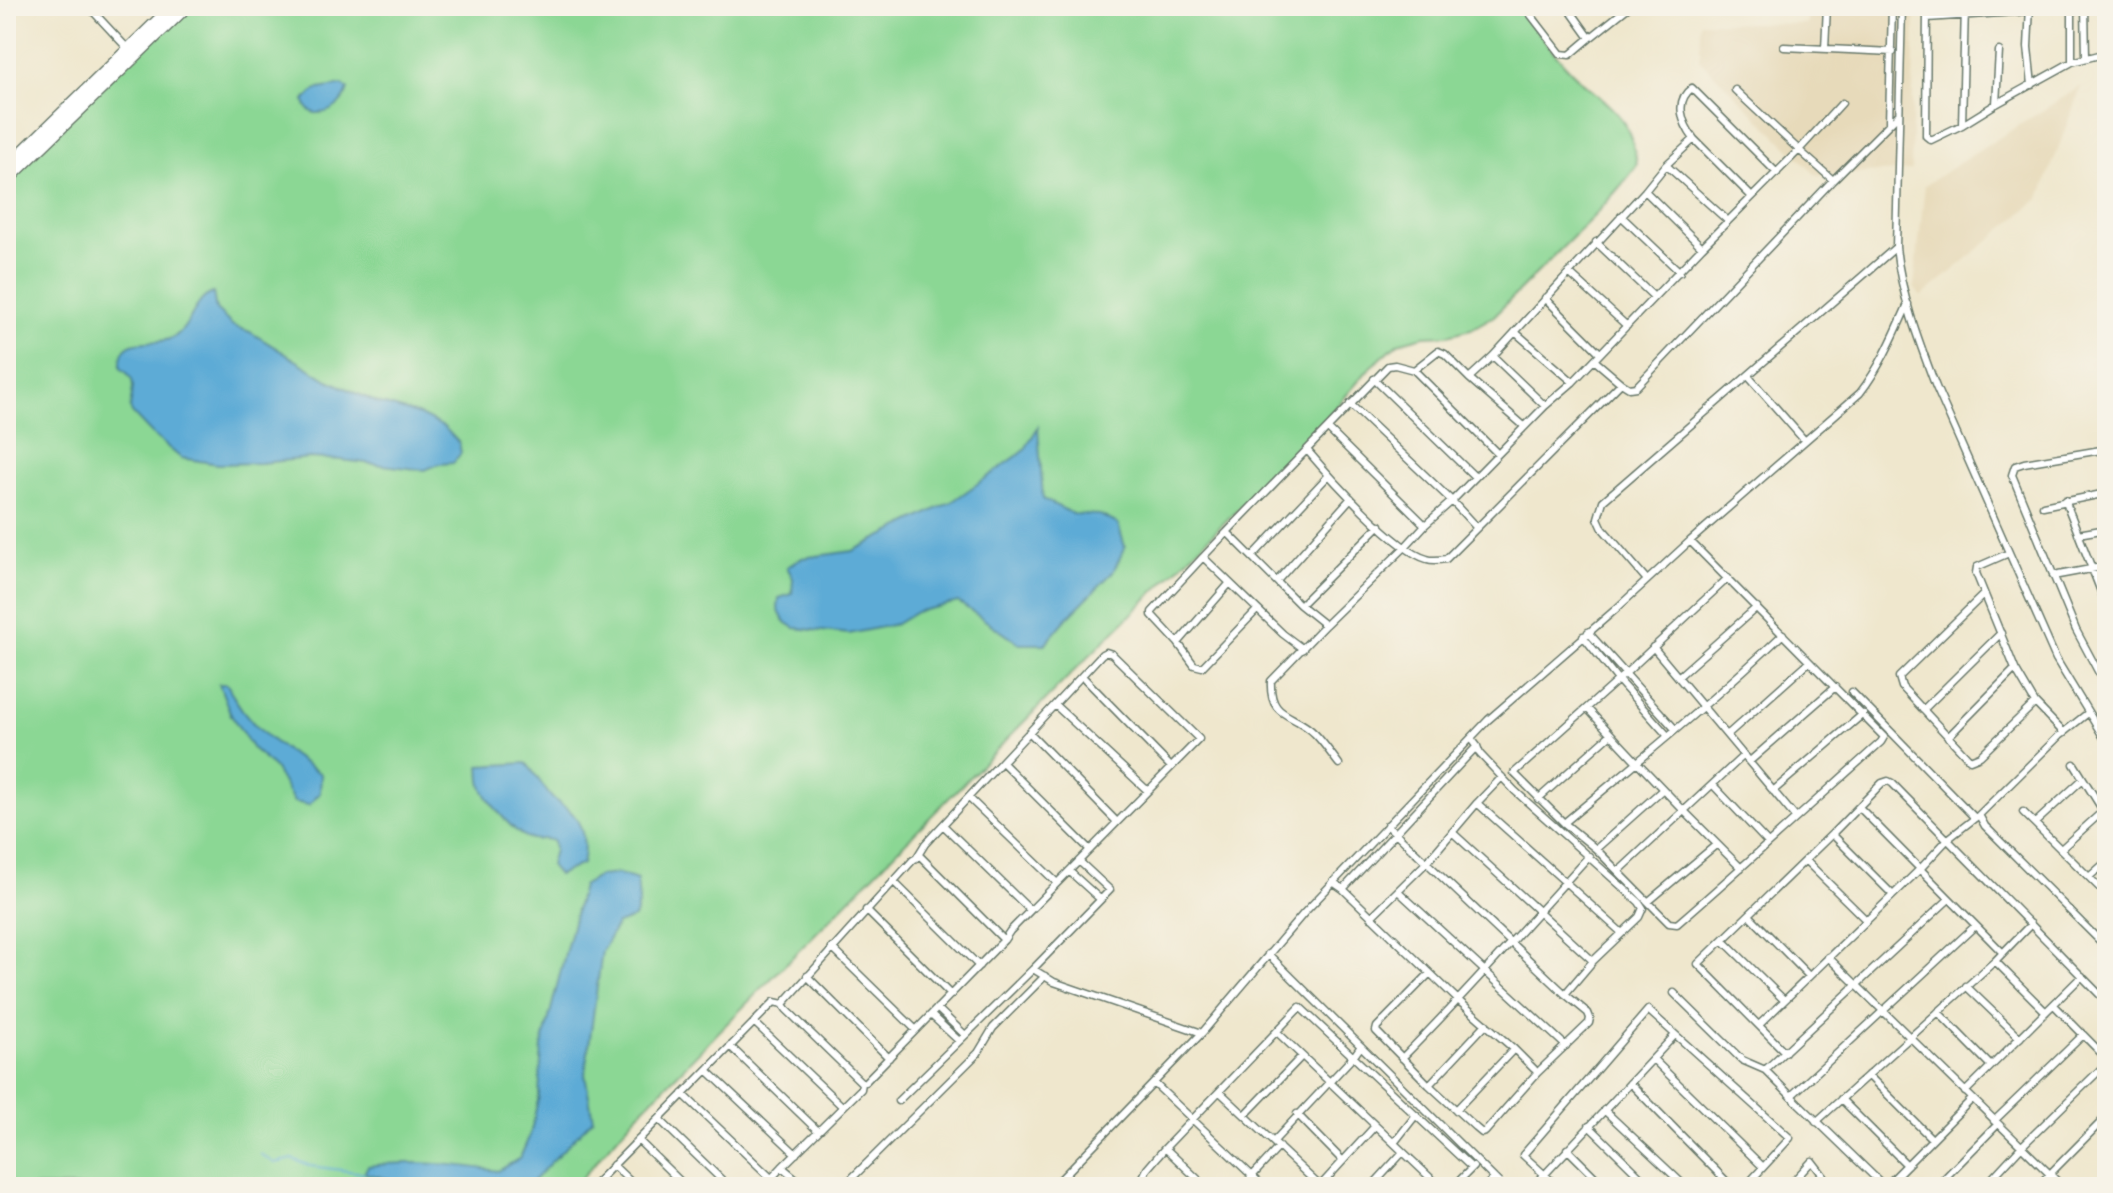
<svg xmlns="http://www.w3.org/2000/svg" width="2113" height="1193" viewBox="0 0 2113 1193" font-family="Pangolin,sans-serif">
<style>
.built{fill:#e7daba}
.green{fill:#8bd794;stroke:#558a64;stroke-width:2}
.water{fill:#5dabd6;stroke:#3e7485;stroke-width:2}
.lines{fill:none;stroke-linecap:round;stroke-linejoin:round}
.stream{stroke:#5dabd6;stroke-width:2}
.minor-casing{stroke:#68786a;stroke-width:9}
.trunk-casing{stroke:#68786a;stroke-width:14}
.minor{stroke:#fff;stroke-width:6}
.trunk{stroke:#fff;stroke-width:11}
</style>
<rect width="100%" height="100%" fill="#f7f3e8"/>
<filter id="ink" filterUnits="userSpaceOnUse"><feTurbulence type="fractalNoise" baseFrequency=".0125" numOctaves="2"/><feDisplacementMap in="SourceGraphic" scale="16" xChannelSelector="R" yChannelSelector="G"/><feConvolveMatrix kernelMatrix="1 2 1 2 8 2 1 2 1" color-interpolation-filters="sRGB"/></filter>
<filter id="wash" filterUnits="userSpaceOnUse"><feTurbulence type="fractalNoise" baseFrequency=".006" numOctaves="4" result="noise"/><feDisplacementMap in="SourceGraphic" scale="32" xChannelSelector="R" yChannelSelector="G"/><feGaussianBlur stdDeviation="1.8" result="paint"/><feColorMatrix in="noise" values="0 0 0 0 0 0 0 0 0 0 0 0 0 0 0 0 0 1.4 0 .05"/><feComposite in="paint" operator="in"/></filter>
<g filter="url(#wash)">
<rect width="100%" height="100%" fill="#efe7cd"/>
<!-- built -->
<path class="built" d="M 1808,6 L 1915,6 L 1911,170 L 1817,176 L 1700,60 L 1700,22 L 1807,24 Z
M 2081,86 L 2040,198 L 1921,297 L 1914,287 L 1925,185 Z"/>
<!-- green -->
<path class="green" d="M 183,6 L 1519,6 C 1535,26 1549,47 1566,66 C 1600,103 1631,108 1637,165 L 1626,180 L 1593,217 L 1494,316 L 1471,329 L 1448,335 L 1424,336 L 1398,343 L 1368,370 L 1310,438 L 1076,669 L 634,1118 L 574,1187 L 6,1187 L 6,179 Z"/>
<!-- water -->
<path class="water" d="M 343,85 L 348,89 C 344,104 330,114 315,113 L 309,110 L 304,101 L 313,92 L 319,89 Z
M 213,293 L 216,310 L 233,326 L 250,332 L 328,380 L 378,403 L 420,415 L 444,427 L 459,443 L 461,453 L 453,463 L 439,464 L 425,470 L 341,460 L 310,458 L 261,463 L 218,464 L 181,458 L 152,434 L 132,413 L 130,408 L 133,387 L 132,380 L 127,373 L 121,368 C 118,330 153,348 172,338 C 191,329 193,299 213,293 Z
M 1038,427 L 1043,499 L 1073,514 L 1100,515 L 1118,524 L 1125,547 L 1113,572 L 1068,617 L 1045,644 L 1020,644 L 958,602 L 916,612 L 896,624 L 849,634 L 795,628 L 784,621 L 778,609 L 779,598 L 792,594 L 793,578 L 787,567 L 802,558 L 853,551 L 953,501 L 1024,451 Z
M 219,684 L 227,684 C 247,728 281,748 321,774 L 320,793 L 309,805 L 294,802 L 274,768 L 253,749 L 231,715 Z
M 526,763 C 536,774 543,788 553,799 C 558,803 564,806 569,810 C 584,823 586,846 582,864 L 558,875 L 550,865 L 554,850 L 553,841 C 541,836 537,842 528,838 C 514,833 486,800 482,785 C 480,779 481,772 480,766 Z
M 619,874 L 637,880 L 639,902 L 634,918 L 617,924 L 602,951 L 585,1074 L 593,1119 L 527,1187 L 440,1187 L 430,1183 L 409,1184 L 364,1173 L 368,1166 C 412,1160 454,1164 498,1171 L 520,1158 L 530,1135 L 539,1096 L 542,1046 L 582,886 L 599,876 Z"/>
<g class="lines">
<!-- stream -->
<path class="stream" d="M 260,1154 L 275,1163 L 293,1159 L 310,1166 L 364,1173"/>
</g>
</g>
<g filter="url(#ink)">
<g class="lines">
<!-- minor casing -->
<g class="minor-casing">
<path id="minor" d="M 88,6 L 128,49
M 1524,6 L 1561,54 L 1570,55 L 1590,38
M 1567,6 L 1590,38 L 1630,6
M 1902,6 L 1896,247 C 1901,295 1919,342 1936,387 L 2056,659 L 2107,743
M 1927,6 L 1926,136 L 1931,140 L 1962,125 L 1996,104 L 2072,62 L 2107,53
M 2030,6 L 2028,47 L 2032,85
M 2072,6 L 2072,62
M 2085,6 L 2086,57
M 6,11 L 11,6
M 1927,18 L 2030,11
M 1784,47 L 1893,52
M 1825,49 L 1827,6
M 1735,90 L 1799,150 L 1842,103
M 1996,104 L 1999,51
M 1889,123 L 1892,6
M 1962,125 L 1965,6
M 1694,139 L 1752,197
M 1666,165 L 1728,221
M 1645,191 L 1702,247
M 1621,216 L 1680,272
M 1596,242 L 1654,297
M 1569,273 L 1627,326
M 1545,298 L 1600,353
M 1515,332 L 1573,382
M 1493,356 L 1545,406
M 1594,360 L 1621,383
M 1414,370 L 1498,454
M 1748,376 L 1805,441
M 1469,378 L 1493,356 L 1645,191 L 1666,165 L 1694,139 C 1682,123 1674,101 1692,88 L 1777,173
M 1374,379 L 1475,477
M 1350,404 L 1452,501 L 1476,527
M 1524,426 L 1469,378 L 1445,354 L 1438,351 L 1414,370 L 1395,365 L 1388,366 L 1227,532 L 1300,605 L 1325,625 L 1404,548 L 1425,525 L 1452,501 L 1545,406 L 1573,382 L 1702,247 L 1799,150 L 1833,180
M 1328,429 L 1425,525
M 2107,449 L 2024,463 L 2015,466 L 2012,475 L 2076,630 L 2107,688
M 1307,450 C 1330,477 1396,551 1427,559 C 1433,561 1440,560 1446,559 L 1621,383 L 1629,388 L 1636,387 L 1833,180 L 1898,115
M 2065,500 L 2107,607
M 2043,506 L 2107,493
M 2078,534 L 2107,529
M 1690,541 L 1884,737 L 1881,742 C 1813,803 1746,864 1677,924 L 1669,923 L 1596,849 L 1564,823 L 1514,773 L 1626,673 L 1728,578
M 2009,553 L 1977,567 L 1976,573 L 2015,669 L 2035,703 L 2064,733
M 1203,557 L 1227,532
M 1252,557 L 1329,475
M 2053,576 L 2107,566
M 1647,580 L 1603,529 L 1598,518 L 1603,501 L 1896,247
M 1277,581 L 1351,498
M 1984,594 L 1899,677 L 1902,687 L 1970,760 L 1980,756 L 2035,703
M 1300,605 L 1380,525
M 1257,610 L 1202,667 L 1194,665 L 1178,643 L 1152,615 L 1152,612 L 1203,557 L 1283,634 L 1303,649
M 1325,625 L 1271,681 C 1269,720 1294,712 1315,734 C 1324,743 1331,754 1339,764
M 1588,632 L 1675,729
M 1583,636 L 1618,680 L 1667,735
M 1178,643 L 1229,584
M 1653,647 L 1796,818
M 1082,676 L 1171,767
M 1678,677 L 1757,607
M 1852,692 L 1975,818
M 1055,705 L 1148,791
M 1587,708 C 1637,763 1688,816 1741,868
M 1923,710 L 2001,633
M 2088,713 L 2059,736 L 1979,815 L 1985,826 L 2107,948
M 1029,732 L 1117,822
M 1727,735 L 1809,662
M 1948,737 L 2015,669
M 1750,761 L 1835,687
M 1002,762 L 1090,850
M 2074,764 L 2107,817
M 1713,785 L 1767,842
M 1773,791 L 1863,714
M 969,798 L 1057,883
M 1538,799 L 1611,734
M 1477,803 L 1622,933
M 1859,807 L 2003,953
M 2023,812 L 2107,895
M 1564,823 C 1638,761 1713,701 1783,634
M 2035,823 L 2083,779
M 943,825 L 1030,910
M 1387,825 L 1565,994
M 1452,832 L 1593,961
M 1832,834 L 1893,895
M 1596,849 L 1662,790
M 2061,849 L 2103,811
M 920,856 L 1004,940 L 865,1082 L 862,1083 L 786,1009 L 783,1004 L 913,860 Z
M 917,857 L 925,844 L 1102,654 L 1106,652 L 1112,654 L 1199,739 L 1010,931 L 1004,940
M 1805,860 L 1866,920
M 1069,871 L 1100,899
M 1619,871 L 1744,755
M 2089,877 L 2107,861
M 893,881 L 979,966
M 1333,882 L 1343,889 L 1477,746
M 1343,889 L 1459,1001 L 1514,1049 L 1456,1110
M 1398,891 L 1566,1046
M 1649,901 L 1717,844
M 866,910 L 951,995
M 1749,915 L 1809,976
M 1371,917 L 1427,862 L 1477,803 L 1502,777
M 1723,940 L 1784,1000
M 832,948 L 916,1030
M 1268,954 L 1503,1187
M 1828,957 L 2063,1187
M 1995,961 L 2046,1012
M 1033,969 L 1110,890 L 1079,861
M 1430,973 L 1377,1027 L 1376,1031 L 1429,1085 L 1476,1128 L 1482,1133 L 1485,1132 L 1537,1073 L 1589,1023 L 1590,1018 L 1588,1013 L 1565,994 L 1593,961 L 1639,917 L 1643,908 L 1639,902 L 1515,791 L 1480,754 L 1477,746 L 1471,738
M 807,976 L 889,1058
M 1966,986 L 2020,1038
M 1674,993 L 1742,1060 L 1765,1070 L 1791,1096 L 1975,926
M 2054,1005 L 2107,1059
M 937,1008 L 965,1035
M 1938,1012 L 1991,1066
M 931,1015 L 959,1041
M 754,1022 L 843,1107
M 1759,1025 L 1921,868 L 1948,839 L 1979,815
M 1277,1032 L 1440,1187
M 730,1046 L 818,1131
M 1514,1049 L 1534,1069
M 1785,1052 L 1698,964 L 1832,834 L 1882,783 L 1888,781 L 1892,783 L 2107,1002
M 1402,1058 C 1467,993 1527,924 1589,856
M 1653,1059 L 1763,1167
M 707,1070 L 796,1154
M 1765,1070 L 1949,899
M 1868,1075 L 1932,1139
M 1154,1083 L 1264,1187
M 1630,1083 L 1732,1187
M 1429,1085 L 1486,1024
M 1220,1092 L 1321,1187
M 1965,1092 L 2082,976
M 683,1094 L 771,1178
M 1791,1096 L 1885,1187 L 1972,1099
M 1841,1099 L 1907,1165
M 898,1101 L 1033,969 L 1054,982 L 1202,1033
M 1604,1110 L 1686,1187
M 1246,1114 L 1302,1056
M 1297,1114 L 1343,1161
M 659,1119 L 729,1187
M 1994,1121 L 2083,1035
M 1816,1122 L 1995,961 L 2031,924
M 1589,1126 L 1651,1187
M 638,1140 L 686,1187
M 1274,1141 L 1354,1056 L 1361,1046
M 1394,1143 L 1416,1115
M 1165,1148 L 1206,1187
M 1567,1149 L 1605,1187
M 613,1165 L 636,1187
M 782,1167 L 861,1089 L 862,1083
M 1320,1186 L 1375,1126
M 592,1187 L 774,1002 L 783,1004
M 763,1187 L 782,1167 L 806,1187
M 843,1187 L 978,1053 L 993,1028 L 1045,976
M 1053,1187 L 1202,1033 L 1304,913 L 1488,720 L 1616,609 L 1690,541 L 1860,393 C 1881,366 1894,335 1908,304
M 1147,1187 L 1143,1177 L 1147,1169 L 1165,1148 L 1300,1007 L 1472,1168
M 1242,1187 L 1279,1147
M 1371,1187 L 1403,1152
M 1453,1187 L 1473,1167
M 1485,1187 L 1494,1178
M 1533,1187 L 1675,1035
M 1558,1187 L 1523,1155 L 1648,1010 L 1790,1138 L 1745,1187
M 1788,1187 L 1812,1161 L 1832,1187
M 1936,1187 L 1998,1124
M 1984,1187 L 2021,1147 L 2107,1063
M 2037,1187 L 2107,1116"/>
</g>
<!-- trunk casing -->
<g class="trunk-casing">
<path id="trunk" d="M 6,168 L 173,6
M 6,181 L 187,6"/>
</g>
<!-- minor -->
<use href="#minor" class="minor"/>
<!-- trunk -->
<use href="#trunk" class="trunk"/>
</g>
</g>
<!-- margin -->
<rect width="2113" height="1193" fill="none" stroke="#f7f3e8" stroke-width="32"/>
</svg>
